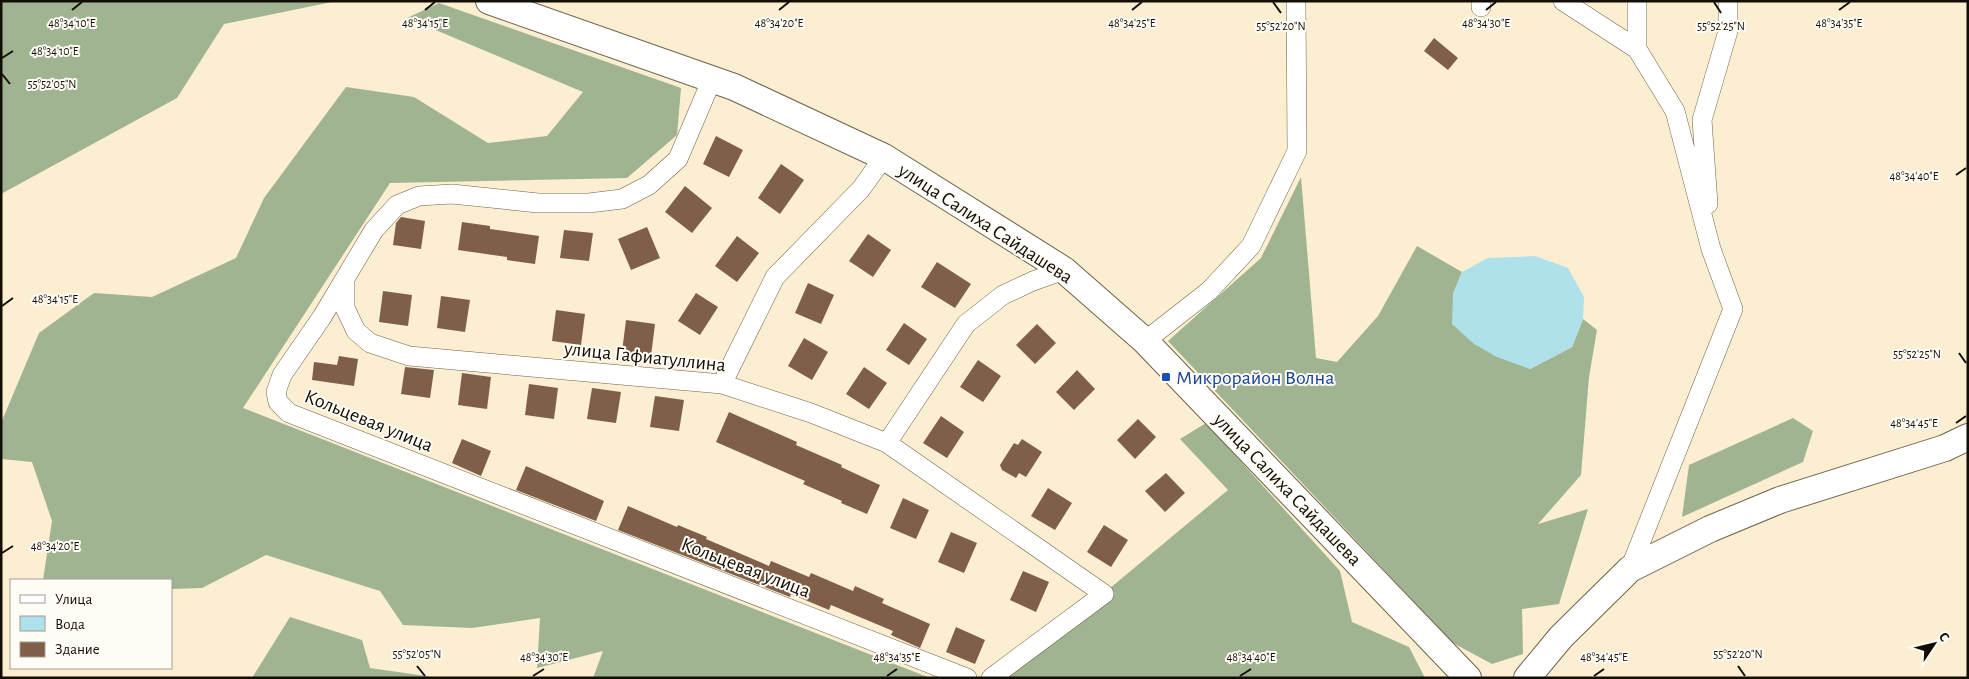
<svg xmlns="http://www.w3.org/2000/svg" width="1969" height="679" viewBox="0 0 1969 679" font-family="'Alegreya Sans',sans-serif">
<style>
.forest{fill:#a0b492}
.water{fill:#afe1eb}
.building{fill:#7f5f48}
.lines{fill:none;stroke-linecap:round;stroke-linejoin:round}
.street-casing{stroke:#6e634a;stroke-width:20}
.secondary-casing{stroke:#6e634a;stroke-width:28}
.street{stroke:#fff;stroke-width:19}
.secondary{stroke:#fff;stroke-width:26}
.ticks{fill:none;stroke:#120e05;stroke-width:2}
.transit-dot{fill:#1a4fb4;stroke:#fffcf6;stroke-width:2}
.labels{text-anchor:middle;stroke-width:4;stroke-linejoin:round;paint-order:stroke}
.street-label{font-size:20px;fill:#120e05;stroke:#fffcf6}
.transit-label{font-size:20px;fill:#164399;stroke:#fffcf6;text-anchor:start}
.ticks-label{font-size:12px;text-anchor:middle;fill:#120e05;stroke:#fffcf6;stroke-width:4;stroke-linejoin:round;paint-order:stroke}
</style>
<rect width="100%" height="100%" fill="#fbeed1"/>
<!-- forest -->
<path class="forest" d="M 1,1 L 337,1 L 224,24 L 177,98 L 1,194 Z
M 439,3 L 681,88 L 677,135 L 627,178 L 390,183 L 243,408 L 930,678 L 593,678 L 603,651 L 537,668 L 540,618 L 472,628 L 403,625 L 380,591 L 266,555 L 202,588 L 171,589 L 171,580 L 43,580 L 52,521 L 32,462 L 1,459 L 1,423 L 39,333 L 94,293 L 152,297 L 236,258 L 264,198 L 346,87 L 414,97 L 488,143 L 547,136 L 583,92 L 407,18 Z
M 1301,177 L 1316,358 L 1337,362 L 1378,316 L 1417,246 L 1462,272 L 1453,294 L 1530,369 L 1572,347 L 1583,319 L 1597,330 L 1589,377 L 1581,475 L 1538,524 L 1588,509 L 1559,604 L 1522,609 L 1523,654 L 1492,664 L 1453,643 L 1168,341 L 1261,258 Z
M 1793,418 L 1813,431 L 1803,462 L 1682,517 L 1689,465 Z
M 1206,423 L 1340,571 L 1352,622 L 1409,647 L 1425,678 L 1002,678 L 1228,490 L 1180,439 Z
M 290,617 L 362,640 L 370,668 L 440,678 L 252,678 Z"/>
<!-- water -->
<path class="water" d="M 1535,256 L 1568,268 L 1584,297 L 1583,319 L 1572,347 L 1530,369 L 1497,357 L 1474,344 L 1452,324 L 1453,294 L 1462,272 L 1488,258 Z"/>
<!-- building -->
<path class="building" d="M 1434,38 L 1458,58 L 1448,70 L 1424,51 Z
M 716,136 L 743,150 L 729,177 L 703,164 Z
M 781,164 L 804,180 L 780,214 L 758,198 Z
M 685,186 L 712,208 L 692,233 L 665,212 Z
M 401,217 L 425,221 L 421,249 L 393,245 L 396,223 Z
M 462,222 L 490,226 L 490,229 L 539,236 L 535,264 L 507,260 L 507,257 L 458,250 Z
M 647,227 L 660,258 L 631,270 L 618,239 Z
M 564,230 L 593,233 L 589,261 L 560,258 Z
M 868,234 L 891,250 L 873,277 L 849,261 Z
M 737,236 L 759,253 L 737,282 L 715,266 Z
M 937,262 L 971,284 L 955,308 L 921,287 Z
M 808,283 L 834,295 L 821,324 L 795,313 Z
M 383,291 L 412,295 L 408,326 L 379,322 Z
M 696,293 L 718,307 L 700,335 L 678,321 Z
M 441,296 L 470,300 L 465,332 L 437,328 Z
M 556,310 L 585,314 L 581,345 L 552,341 Z
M 626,320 L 655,324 L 651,356 L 622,352 Z
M 904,323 L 927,339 L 909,365 L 886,350 Z
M 1037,324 L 1056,343 L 1035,364 L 1016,345 Z
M 804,338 L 828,352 L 812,380 L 788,366 Z
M 339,356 L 358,359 L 354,386 L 312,380 L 314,362 L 337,365 Z
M 978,360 L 1001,376 L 983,402 L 960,387 Z
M 405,367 L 434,370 L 430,398 L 401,394 Z
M 864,367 L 887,383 L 869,409 L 846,394 Z
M 1077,370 L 1095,389 L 1074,410 L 1056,392 Z
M 462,373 L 491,377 L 487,409 L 458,405 Z
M 529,384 L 558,388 L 554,419 L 525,415 Z
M 592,388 L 621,392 L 616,423 L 587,419 Z
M 655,396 L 684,400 L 679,431 L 650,427 Z
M 729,412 L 797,442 L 796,445 L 842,465 L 841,467 L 880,485 L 867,514 L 841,503 L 842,501 L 803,484 L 805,481 L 716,442 Z
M 941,416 L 964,432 L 947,458 L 923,443 Z
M 1138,419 L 1156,437 L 1135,459 L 1117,440 Z
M 462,439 L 491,451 L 481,476 L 452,463 Z
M 1022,439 L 1042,452 L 1026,477 L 1019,473 L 1016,478 L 1002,470 L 1000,465 L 1014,443 L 1018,445 Z
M 526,466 L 604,501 L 596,521 L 516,490 Z
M 1166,473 L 1185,493 L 1165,512 L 1145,491 Z
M 1048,488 L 1072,503 L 1055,530 L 1031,516 Z
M 903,498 L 929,510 L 916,539 L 890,528 Z
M 628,506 L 677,527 L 678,525 L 707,537 L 706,539 L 769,566 L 771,561 L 809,577 L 811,573 L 853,591 L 855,586 L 884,599 L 882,603 L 930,624 L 920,648 L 891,635 L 893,631 L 831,605 L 829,610 L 791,594 L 790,597 L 618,530 Z
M 1104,525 L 1128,540 L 1111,567 L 1087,552 Z
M 951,532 L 977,543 L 964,573 L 938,562 Z
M 1023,571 L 1049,582 L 1036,612 L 1010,600 Z
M 956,627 L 985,640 L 975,664 L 946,652 Z"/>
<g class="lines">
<!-- street casing -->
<g class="street-casing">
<path id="street" d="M 1563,1 L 1637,49 L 1675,111 L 1711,249 L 1733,309 L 1630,569
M 1481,7 L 1481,1
M 1637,49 L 1637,1
M 712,79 L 678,159 L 649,185 L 622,199 L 589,203 L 538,203 L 452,194 L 419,196 L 397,205 L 374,230 L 322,317 L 282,375 L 276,392 L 278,402 L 289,413 L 967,678
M 1708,204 L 1702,120 L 1728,31 L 1728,1
M 345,279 L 345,308 L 356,331 L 370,343 L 409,356 L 722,384 L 811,413 L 887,443 L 1104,594 L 991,678
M 1145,341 L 1209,291 L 1251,246 L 1297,151 L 1296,1
M 722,384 L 775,277 L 861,189 L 884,157
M 887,443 L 966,324 L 1003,295 L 1033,281 L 1064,270"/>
</g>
<!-- secondary casing -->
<g class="secondary-casing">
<path id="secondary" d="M 489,1 L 734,87 L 884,157 L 1064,270 L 1145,341 L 1468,678
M 1527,678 L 1561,637 L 1630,569 L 1710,529 L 1780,500 L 1945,448 L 1968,437"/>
</g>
<!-- street -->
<use href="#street" class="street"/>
<!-- secondary -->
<use href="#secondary" class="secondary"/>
</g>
<!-- ticks -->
<path class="ticks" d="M 1273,2 L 1281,13M 1714,2 L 1721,13M 72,10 L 82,2M 425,10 L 435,2M 779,10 L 789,2M 1132,10 L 1142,2M 1486,10 L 1496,2M 1839,10 L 1850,2M 2,58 L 13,51M 2,74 L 10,84M 1956,175 L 1966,168M 2,306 L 13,298M 1959,353 L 1966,363M 1956,423 L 1966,416M 2,553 L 13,546M 417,666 L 425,676M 1738,666 L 1745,676M 533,676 L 544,669M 887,676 L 897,669M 1240,676 L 1251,669M 1594,676 L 1604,669"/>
<!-- markers -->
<rect class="transit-dot" x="1161" y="372" width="10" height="10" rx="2.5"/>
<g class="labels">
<!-- street labels -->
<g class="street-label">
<text transform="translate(986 223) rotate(33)" y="7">улица Салиха Сайдашева</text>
<text transform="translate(645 356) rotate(6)" y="7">улица Гафиатуллина</text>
<text transform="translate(369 420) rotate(22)" y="7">Кольцевая улица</text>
<text transform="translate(1288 489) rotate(46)" y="7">улица Салиха Сайдашева</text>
<text transform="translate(746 567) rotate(21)" y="7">Кольцевая улица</text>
</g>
<!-- transit labels -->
<g class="transit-label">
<text x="1176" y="384">Микрорайон Волна</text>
</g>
</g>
<g class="ticks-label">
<text x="72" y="27">48°34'10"E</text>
<text x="425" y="27">48°34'15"E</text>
<text x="779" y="27">48°34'20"E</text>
<text x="1132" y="27">48°34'25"E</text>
<text x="1486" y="27">48°34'30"E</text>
<text x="1839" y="27">48°34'35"E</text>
<text x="1281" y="30">55°52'20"N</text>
<text x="1721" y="30">55°52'25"N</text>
<text x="55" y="55">48°34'10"E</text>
<text x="52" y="88">55°52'05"N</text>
<text x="1914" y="180">48°34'40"E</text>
<text x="55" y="303">48°34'15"E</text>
<text x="1917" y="358">55°52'25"N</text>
<text x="1914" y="427">48°34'45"E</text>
<text x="55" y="550">48°34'20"E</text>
<text x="417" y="658">55°52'05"N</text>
<text x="1738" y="658">55°52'20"N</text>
<text x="544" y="661">48°34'30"E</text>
<text x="897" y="661">48°34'35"E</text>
<text x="1251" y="661">48°34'40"E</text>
<text x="1604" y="661">48°34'45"E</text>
</g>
<!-- border -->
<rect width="1969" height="679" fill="none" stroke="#120e05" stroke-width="5"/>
<!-- legend -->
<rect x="10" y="579" width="162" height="90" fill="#fffcf6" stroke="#a09d96"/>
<rect x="20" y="595" width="25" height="8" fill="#ffffff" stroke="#a09d96"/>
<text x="55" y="604" font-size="15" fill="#120e05">Улица</text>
<rect x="20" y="616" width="25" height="15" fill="#afe1eb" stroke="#a09d96"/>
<text x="55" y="629" font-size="15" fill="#120e05">Вода</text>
<rect x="20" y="642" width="25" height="15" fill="#7f5f48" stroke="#a09d96"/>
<text x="55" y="654" font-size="15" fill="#120e05">Здание</text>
<!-- north arrow -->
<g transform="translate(1934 644) rotate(55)" stroke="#fffcf6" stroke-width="4" paint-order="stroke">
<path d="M0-4L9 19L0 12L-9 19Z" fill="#120e05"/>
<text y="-8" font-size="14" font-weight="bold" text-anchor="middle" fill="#120e05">С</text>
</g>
</svg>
